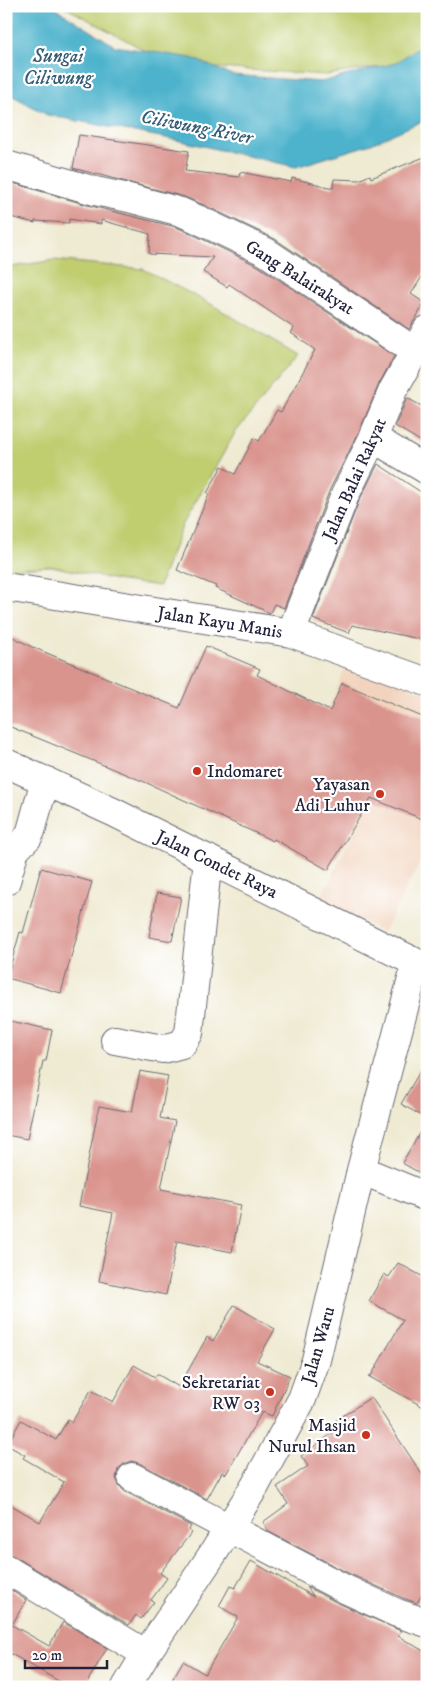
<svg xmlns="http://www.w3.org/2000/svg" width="433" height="1693" viewBox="0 0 433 1693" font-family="'IM FELL DW Pica',serif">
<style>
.built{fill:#f2d4be}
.green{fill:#c0ce6f;stroke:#717855}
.water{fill:#4eb3cc;stroke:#386a84}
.building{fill:#da948e}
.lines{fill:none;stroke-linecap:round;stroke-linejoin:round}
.minor-casing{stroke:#6a6870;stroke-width:30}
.minor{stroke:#fff;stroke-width:28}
.poi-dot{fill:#c8321e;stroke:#fff;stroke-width:2}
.labels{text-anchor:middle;stroke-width:4.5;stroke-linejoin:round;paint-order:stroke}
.street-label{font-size:18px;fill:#22223b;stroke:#fff}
.poi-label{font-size:18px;fill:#22223b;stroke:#fff;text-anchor:end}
.water-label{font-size:19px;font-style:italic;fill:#345c75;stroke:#fff}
</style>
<rect width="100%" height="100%" fill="#fff"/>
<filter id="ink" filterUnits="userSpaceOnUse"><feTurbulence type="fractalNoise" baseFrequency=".02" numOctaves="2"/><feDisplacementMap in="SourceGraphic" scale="10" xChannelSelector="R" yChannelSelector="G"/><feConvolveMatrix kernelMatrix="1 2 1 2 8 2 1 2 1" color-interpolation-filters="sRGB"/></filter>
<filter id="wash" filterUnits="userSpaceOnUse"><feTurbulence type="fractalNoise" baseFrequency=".0096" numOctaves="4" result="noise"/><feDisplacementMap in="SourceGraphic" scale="20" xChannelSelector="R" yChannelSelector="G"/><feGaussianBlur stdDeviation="1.12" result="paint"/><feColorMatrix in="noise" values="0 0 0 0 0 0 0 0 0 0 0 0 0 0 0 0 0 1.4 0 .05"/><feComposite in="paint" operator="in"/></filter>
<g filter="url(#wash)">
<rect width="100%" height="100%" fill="#efead2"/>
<!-- built -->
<path class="built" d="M 347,663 L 427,693 L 427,849 L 383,933 L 321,898 L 364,812 L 302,776 Z"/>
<!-- green -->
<path class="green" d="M 63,6 L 427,6 L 427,59 L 327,75 L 172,65 Z
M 54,260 L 143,269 L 209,303 L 298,356 L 235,433 L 183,524 L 159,586 L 121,581 L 51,566 L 6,569 L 6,268 Z"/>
<!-- water -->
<path class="water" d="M 6,6 L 52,6 L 115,46 L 192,58 L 232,75 L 321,82 L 395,63 L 427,42 L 427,119 L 371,144 L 296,167 L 176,140 L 47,115 L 6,92 Z"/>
<g id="blocks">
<!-- building -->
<path class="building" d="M 79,135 L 189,151 L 185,171 L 239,177 L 240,172 L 291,182 L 292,178 L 333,188 L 334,179 L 359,180 L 370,175 L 371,178 L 427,156 L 427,269 L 411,294 L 425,303 L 409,329 L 275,239 L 204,205 L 185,197 L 73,168 Z
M 6,181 L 91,206 L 176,227 L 190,233 L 258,266 L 394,356 L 379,384 L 359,432 L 330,489 L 284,608 L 274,604 L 270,613 L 215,588 L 216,586 L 177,570 L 209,494 L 207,493 L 222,466 L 235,474 L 254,438 L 259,441 L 277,410 L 281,412 L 315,350 L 291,333 L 294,328 L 229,284 L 227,287 L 203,272 L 213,257 L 149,254 L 150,234 L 101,220 L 101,224 L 69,219 L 69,223 L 35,221 L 35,223 L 6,216 Z
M 407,398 L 427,409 L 427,445 L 395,426 Z
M 378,464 L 427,496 L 427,623 L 424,640 L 352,625 L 349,633 L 313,619 L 359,501 Z
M 13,637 L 30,646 L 179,708 L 206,646 L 260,669 L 257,675 L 330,711 L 342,683 L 427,719 L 427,821 L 371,798 L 328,870 L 274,839 L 273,841 L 147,783 L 6,725 L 6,650 Z
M 41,868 L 92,882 L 61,993 L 7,978 L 20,932 L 23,933 Z
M 157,893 L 181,897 L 172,941 L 149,937 Z
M 6,1020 L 52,1030 L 46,1061 L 43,1061 L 27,1139 L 6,1135 Z
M 427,1059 L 427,1119 L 401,1104 Z
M 140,1071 L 168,1076 L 160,1118 L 175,1121 L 161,1189 L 241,1205 L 232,1252 L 177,1241 L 166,1295 L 99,1281 L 113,1213 L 79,1206 L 99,1106 L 132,1112 Z
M 427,1120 L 427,1177 L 402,1163 Z
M 398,1263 L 427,1279 L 427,1409 L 368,1376 L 371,1376 L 403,1320 L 369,1301 L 384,1274 L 389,1277 Z
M 234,1305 L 275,1329 L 257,1361 L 290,1376 L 272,1416 L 262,1412 L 226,1474 L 222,1472 L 207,1499 L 139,1463 L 131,1461 L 124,1464 L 118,1469 L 116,1478 L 119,1485 L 124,1491 L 191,1526 L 189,1530 L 191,1533 L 160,1573 L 167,1578 L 151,1600 L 154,1602 L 141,1619 L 136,1615 L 129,1625 L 14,1556 L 6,1553 L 6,1502 L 40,1522 L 64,1482 L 23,1458 L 25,1455 L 7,1445 L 21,1420 L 56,1440 L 68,1419 L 72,1422 L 91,1390 L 113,1402 L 134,1365 L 155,1377 L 157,1374 L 179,1387 L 207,1337 L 213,1341 Z
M 371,1397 L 427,1482 L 427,1586 L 417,1603 L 403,1598 L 350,1574 L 269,1532 L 263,1522 L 288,1504 L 277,1487 L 308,1466 L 301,1456 L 334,1432 L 329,1425 Z
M 251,1561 L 314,1597 L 307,1587 L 336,1602 L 401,1631 L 398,1636 L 427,1653 L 427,1687 L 168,1687 L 183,1661 L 205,1674 L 238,1617 L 219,1606 L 230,1586 L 235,1588 Z
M 6,1587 L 26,1600 L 12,1625 L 49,1646 L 63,1622 L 107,1648 L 89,1679 L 88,1687 L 69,1687 L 6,1651 Z"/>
</g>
</g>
<g filter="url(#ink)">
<use href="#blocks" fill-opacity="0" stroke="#6a6870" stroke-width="1"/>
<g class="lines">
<!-- minor casing -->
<g class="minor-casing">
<path id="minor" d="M 6,165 L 95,191 L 129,198 L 181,212 L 197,219 L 266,252 L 414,351 L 427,353
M 373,438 L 427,470
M 6,587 L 291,633 L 427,682
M 291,633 L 345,495 L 373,438 L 393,390 L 427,330
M 6,763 L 113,812 L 427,968
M 6,881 L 15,850 L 28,837 L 31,831 L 45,780
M 115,1040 L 163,1049 L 182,1044 L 189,1033 L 208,859
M 361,1170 L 427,1197
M 132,1477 L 343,1588 L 397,1613 L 427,1623
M 6,1569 L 146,1654
M 126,1687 L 146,1654 L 214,1552 L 255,1486 L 302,1399 L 316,1360 L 361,1170 L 416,963"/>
</g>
<!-- minor -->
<use href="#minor" class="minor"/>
</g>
</g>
<!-- markers -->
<g class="poi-dot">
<circle cx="197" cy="771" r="5"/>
<circle cx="380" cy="794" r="5"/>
<circle cx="270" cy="1392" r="5"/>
<circle cx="366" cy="1435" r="5"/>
</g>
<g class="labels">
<!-- street labels -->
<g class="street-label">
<text transform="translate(300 277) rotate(32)" y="6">Gang Balairakyat</text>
<text transform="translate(354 479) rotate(-66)" y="6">Jalan Balai Rakyat</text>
<text transform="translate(220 622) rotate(9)" y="6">Jalan Kayu Manis</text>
<text transform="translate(217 864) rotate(26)" y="6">Jalan Condet Raya</text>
<text transform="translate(318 1345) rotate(-74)" y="6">Jalan Waru</text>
</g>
<!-- poi labels -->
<g class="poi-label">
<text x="207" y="777" text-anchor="start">Indomaret</text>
<text x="370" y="790">Yayasan<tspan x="370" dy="21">Adi Luhur</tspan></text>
<text x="260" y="1388">Sekretariat<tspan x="260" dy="21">RW 03</tspan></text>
<text x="356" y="1431">Masjid<tspan x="356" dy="21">Nurul Ihsan</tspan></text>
</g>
<!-- water labels -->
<g class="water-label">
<text x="58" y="62">Sungai<tspan x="58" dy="22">Ciliwung</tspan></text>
<text transform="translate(197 126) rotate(11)" y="7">Ciliwung River</text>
</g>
</g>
<!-- margin -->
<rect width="433" height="1693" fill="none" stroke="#fff" stroke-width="25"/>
<!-- scale -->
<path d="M25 1660v8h82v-8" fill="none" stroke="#22223b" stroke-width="2.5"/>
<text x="32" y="1660" font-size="15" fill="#22223b" stroke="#ffffff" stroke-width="4" paint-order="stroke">20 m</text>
</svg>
